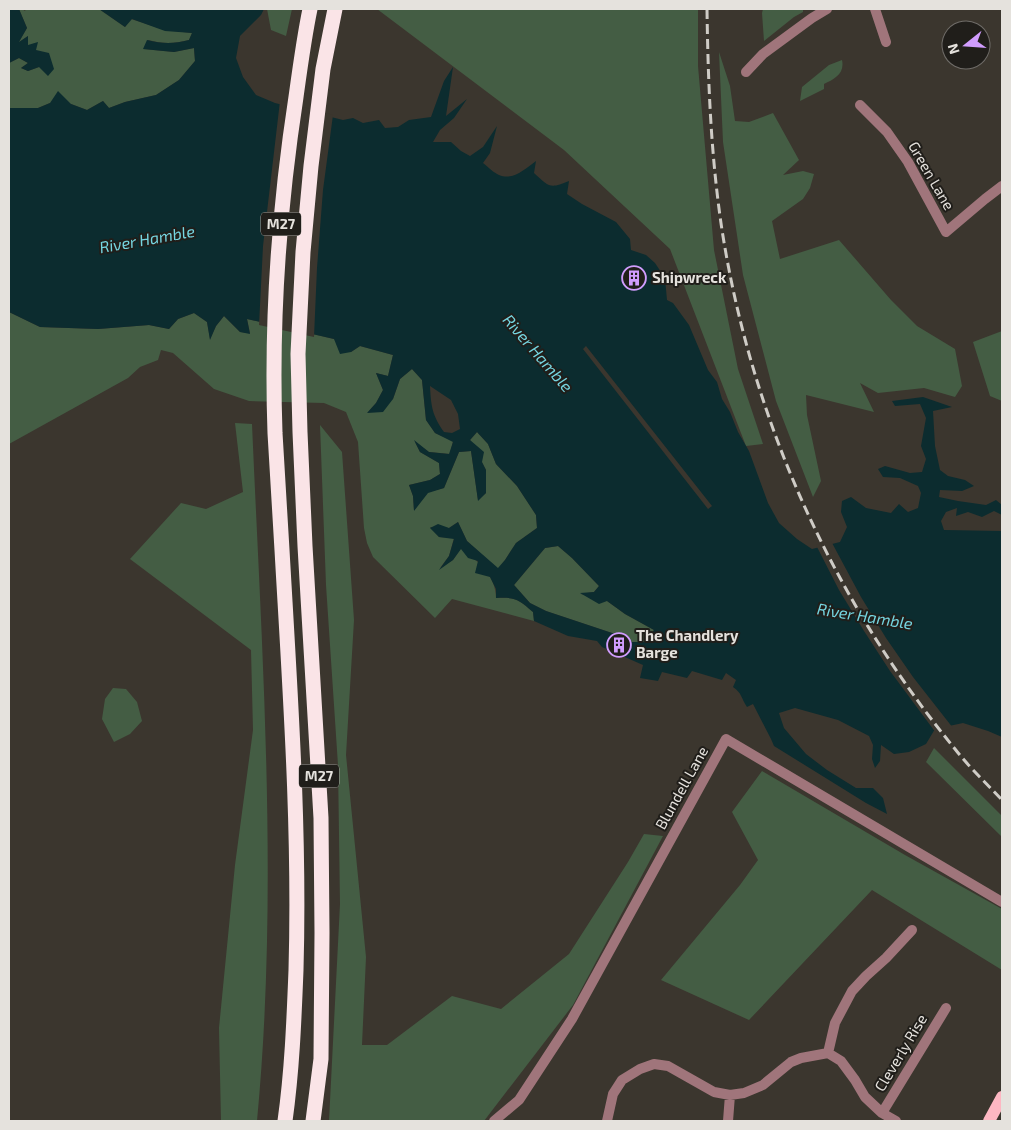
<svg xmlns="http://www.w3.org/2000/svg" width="1011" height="1130" viewBox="0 0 1011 1130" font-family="'Exo 2',sans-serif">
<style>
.green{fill:#445d44}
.water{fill:#0c2c2f;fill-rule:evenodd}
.pier{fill:#3b362e}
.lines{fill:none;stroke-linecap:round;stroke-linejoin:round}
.minor{stroke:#a0757b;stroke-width:10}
.primary{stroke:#fdb7c2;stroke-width:12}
.motorway{stroke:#fae4e7;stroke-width:15}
.rail{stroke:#cfccc6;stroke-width:3;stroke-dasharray:10 5;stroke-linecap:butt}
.labels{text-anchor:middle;stroke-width:4;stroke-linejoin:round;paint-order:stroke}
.shield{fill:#201e1a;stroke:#aaa7a2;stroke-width:1}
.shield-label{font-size:14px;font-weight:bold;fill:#e5e2dd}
.street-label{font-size:15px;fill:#e5e2dd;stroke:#201e1a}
.poi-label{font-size:15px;font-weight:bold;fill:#e5e2dd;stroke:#201e1a;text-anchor:start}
.water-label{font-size:16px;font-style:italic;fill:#75d5e0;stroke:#201e1a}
</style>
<rect width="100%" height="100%" fill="#3b362e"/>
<!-- green -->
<path class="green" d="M 19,9 L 22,9 L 25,11 L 26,9 L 99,9 L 125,27 L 131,19 L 165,30 L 192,33 L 189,40 C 173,44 164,44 148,40 L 144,49 L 174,52 L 194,48 L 195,61 L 179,80 L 156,95 L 125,102 L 109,108 L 103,101 L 87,110 L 71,104 L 50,103 L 38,108 L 9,108 L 9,63 L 19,58 L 28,63 L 21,68 L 28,71 L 39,67 L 36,50 L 28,45 L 28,36 L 18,43 L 27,28 Z
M 267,9 L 292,9 L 286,36 L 271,30 Z
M 377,9 L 698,9 L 698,66 L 714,250 L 738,369 L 763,444 L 746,446 L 670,249 L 564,150 Z
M 763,9 L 803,9 L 803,12 L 794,17 L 764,41 L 762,13 Z
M 719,52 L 730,86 L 735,121 L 749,122 L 773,113 L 799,160 L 783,175 L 803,171 L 814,174 L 810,188 L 803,199 L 772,221 L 780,259 L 839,240 L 891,300 L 917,326 L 955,349 L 962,386 L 955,397 L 924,388 L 878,393 L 860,383 L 874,412 L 806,395 L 807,415 L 821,481 L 813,497 L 776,401 L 743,275 L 723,142 Z
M 842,60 C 845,74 834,79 824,84 L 824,89 L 800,101 L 802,87 L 829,65 Z
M 9,312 L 40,327 L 98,329 L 149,325 L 169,329 L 178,319 L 194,313 L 207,322 L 210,339 L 216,326 L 224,316 L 240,332 L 250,333 L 247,319 L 334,339 L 351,352 L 360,346 L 393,355 L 388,376 L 376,373 L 383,390 L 376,403 L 368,412 L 393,399 L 400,379 L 412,369 L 422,380 L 426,420 L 435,433 L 453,441 L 450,454 L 429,452 L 415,442 L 420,452 L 439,463 L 440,474 L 430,480 L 409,485 L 413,496 L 414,510 L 428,492 L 444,488 L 459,452 L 471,451 L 478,500 L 486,493 L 486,470 L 470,440 L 477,432 L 488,444 L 496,464 L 517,486 L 536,515 L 537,528 L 516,543 L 505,560 L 498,569 L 467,541 L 458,522 L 449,528 L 430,527 L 439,537 L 454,538 L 449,556 L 440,568 L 453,560 L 461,548 C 478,561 496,576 496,598 C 516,597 518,599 533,612 L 534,621 L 452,599 L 435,618 L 373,557 L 367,543 L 364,528 L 358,442 L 346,412 L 324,403 L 249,401 L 214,389 L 173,353 L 161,350 L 158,360 L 140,367 L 128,378 L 9,444 Z
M 1002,331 L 1002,401 L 990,396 L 973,342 Z
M 235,423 L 252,424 C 262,656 279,890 257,1121 L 221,1121 L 219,1028 L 235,865 L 253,730 L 251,650 L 130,559 L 181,503 L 206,509 L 243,492 Z
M 320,425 L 342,452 L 354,620 L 346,755 L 366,957 L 362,1045 L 387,1045 L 452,996 L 501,1009 L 569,954 L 628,862 L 644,834 L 663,836 L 573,1005 L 484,1121 L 329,1121 L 340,904 L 338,765 L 326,585 Z
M 558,546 L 572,558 L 599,586 L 594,592 L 581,594 L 607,601 L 625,614 L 654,630 L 645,642 L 632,642 L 621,636 L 546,611 L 530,603 L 514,585 L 545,548 Z
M 113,688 L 126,689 L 137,702 L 142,721 L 130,734 L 114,742 L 102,719 L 105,699 Z
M 934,748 L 1002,816 L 1002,837 L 926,762 Z
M 762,771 L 905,855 L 1002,909 L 1002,970 L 872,890 L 749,1020 L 661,980 L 740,885 L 758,860 L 732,812 Z"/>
<!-- water -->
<path class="water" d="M 9,9 L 19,9 L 27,28 L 19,42 L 28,36 L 28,45 L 38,42 L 36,50 L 49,53 L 54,69 L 48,76 L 39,67 L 28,71 L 21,68 L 28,63 L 19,58 L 9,63 Z
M 99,9 L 264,9 L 261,15 L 240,36 L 236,58 L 243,77 L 256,95 L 275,103 L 343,120 L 353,118 L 363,123 L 379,120 L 385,128 L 398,127 L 409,120 L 431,117 L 444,81 L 453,67 L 446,116 L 467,99 L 454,118 L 440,130 L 433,142 L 451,142 L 461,151 L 470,156 L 483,147 L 497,126 L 490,153 L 483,163 C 488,167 494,173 499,175 C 513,181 525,169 536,161 L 534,173 C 549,187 550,189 569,181 L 567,194 L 582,204 L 616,222 L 630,239 L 631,250 L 646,255 L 655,263 L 665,278 L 667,300 L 673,303 L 689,325 L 708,370 L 717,382 L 722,399 L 730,412 L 738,432 L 749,451 L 768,503 L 779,523 L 797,539 L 812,549 L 840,542 L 847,527 L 841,512 L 842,501 L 851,497 L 866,508 L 891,513 L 899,504 L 908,512 L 918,508 L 921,493 L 918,486 L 900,478 L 883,477 L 878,469 L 885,466 L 910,473 L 922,472 L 926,459 L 921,446 L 926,418 L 920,404 L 895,406 L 892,401 L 923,397 L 952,407 L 933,411 L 935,446 L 940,470 L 948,476 L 965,480 L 974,486 L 962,491 L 940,490 L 939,497 L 958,501 L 986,505 L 996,500 L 1002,505 L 1002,515 L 994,511 L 982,517 L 968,512 L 956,516 L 957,508 L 946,512 L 941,521 L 944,530 L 1002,531 L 1002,737 L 988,731 L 963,723 L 935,729 L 926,744 L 909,752 L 894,754 L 881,745 L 880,761 L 875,768 L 872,759 L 873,745 L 869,736 L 838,720 L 795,708 L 779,713 L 784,728 L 806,754 L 827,770 L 856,788 L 873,788 L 883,798 L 887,814 L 866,803 L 774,746 L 771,739 L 753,704 L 747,707 C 741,698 742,693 733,687 L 736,680 L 726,673 L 722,680 L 692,671 L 687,678 L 662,672 L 658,681 L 640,678 L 643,665 L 602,647 L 597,641 L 568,636 L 534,621 L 533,612 C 518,599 516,597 496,598 L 496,589 L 490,577 L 475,573 L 478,561 L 468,558 L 461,549 L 453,560 L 439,570 L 449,556 L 454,539 L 439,537 L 430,528 L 438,524 L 449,528 L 458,522 L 467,541 L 498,568 L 505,560 L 516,543 L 537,528 L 536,515 L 517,486 L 496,464 L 488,444 L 477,432 L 470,440 L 484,452 L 482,462 L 486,470 L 486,493 L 478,501 L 471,451 L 459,452 L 444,488 L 428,493 L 414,511 L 413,496 L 409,485 L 430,480 L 440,474 L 439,463 L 420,452 L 414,440 L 429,452 L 449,454 L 453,442 L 435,433 L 426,420 L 422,380 L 412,369 L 400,379 L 393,399 L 383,412 L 367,413 L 376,403 L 383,390 L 376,373 L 388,376 L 393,355 L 360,346 L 351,352 L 340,354 L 334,339 L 247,319 L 250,334 L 240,332 L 224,316 L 216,326 L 210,340 L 207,322 L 194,313 L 178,319 L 169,329 L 149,325 L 98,329 L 40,327 L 9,312 L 9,108 L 38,108 L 50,103 L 58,91 L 71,104 L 87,110 L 103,101 L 109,108 L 125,102 L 156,95 L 179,80 L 195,61 L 194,48 L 174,52 L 143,49 L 147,40 C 162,44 174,44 189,40 L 192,33 L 165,31 L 132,19 L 125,27 ZM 430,386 L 451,400 L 458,414 L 460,429 L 452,433 L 444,432 C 432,415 431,406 430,386 ZM 558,546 L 572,558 L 599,586 L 594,592 L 580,593 L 599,604 L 607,601 L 625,614 L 654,630 L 645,642 L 632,642 L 621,636 L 546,611 L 530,603 L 514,585 L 545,548 Z"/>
<!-- pier -->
<path class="pier" d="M 280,101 L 333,115 L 323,190 L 317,268 L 314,337 L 259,325 L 263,246 Z
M 586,346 L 712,506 L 708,509 L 583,349 Z
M 831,541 L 861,597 L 886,638 L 913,677 L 953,728 L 936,733 L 890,671 L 864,631 L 839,590 L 816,545 Z"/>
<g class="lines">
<!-- minor -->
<path class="minor" d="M 875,9 L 886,42
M 746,72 L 763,54 L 812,18 L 827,9
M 860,105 L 887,132 L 908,162 L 946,232 L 985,199 L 1002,186
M 828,1053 L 835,1023 L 852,991 L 866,976 L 886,958 L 912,930
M 882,1113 L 946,1008
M 494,1121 L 519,1100 L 572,1019 L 726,739 L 1002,902
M 607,1121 L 613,1094 L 622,1080 L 640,1069 L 654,1064 L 668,1066 L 714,1092 L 730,1095 L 744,1093 L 763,1085 L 791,1062 L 801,1058 L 828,1053 L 841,1061 L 855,1080 L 865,1097 L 882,1113 L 896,1121
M 728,1121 L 730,1095"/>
<!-- primary -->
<path class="primary" d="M 989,1121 L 1002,1097"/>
<!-- motorway -->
<path class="motorway" d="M 285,1121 C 292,1071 294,1021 296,970 C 300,830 290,690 282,550 C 280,511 277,472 275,433 C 271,321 279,208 296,97 C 300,68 304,38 310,9
M 313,1121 L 321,1059 L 322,933 L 321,818 L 305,546 L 300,432 L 298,354 L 303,252 L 311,166 L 323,69 L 335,9"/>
<!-- rail -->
<path class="rail" d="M 707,9 C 708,83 711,157 722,230 C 752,421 833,600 955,749 C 969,767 986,783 1002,800"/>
</g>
<!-- icons -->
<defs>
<g id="building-ring" transform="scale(1.25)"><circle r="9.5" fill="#201e1a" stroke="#d19dfe" stroke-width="1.5"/><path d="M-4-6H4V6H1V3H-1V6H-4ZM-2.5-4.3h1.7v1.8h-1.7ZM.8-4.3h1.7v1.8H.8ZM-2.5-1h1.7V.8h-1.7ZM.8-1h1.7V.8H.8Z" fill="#d19dfe"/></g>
</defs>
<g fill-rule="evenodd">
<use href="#building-ring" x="634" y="278"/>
<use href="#building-ring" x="619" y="645"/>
</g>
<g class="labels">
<!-- shield labels -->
<g class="shield">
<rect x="261" y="212.5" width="40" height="23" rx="4"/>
<rect x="299" y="764.5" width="40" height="23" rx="4"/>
</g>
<g class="shield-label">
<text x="281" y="229">M27</text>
<text x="319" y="781">M27</text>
</g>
<!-- street labels -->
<g class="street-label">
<text transform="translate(931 176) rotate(60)" y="5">Green Lane</text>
<text transform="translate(682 788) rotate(-61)" y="5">Blundell Lane</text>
<text transform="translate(901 1053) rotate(-59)" y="5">Cleverly Rise</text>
</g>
<!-- poi labels -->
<g class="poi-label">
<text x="652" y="283">Shipwreck</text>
<text x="636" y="641">The Chandlery<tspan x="636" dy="17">Barge</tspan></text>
</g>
<!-- water labels -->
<g class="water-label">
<text transform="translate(147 239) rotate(-10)" y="6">River Hamble</text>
<text transform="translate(538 353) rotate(49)" y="6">River Hamble</text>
<text transform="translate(865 616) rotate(9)" y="6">River Hamble</text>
</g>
</g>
<!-- border -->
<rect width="1011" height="1130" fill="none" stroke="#e5e2dd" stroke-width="20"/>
<!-- north arrow -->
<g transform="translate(966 45) rotate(253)"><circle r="24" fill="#201e1a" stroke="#6f6c68"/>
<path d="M0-4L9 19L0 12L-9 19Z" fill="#d19dfe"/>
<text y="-8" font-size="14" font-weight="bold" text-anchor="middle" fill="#e5e2dd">N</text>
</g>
</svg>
